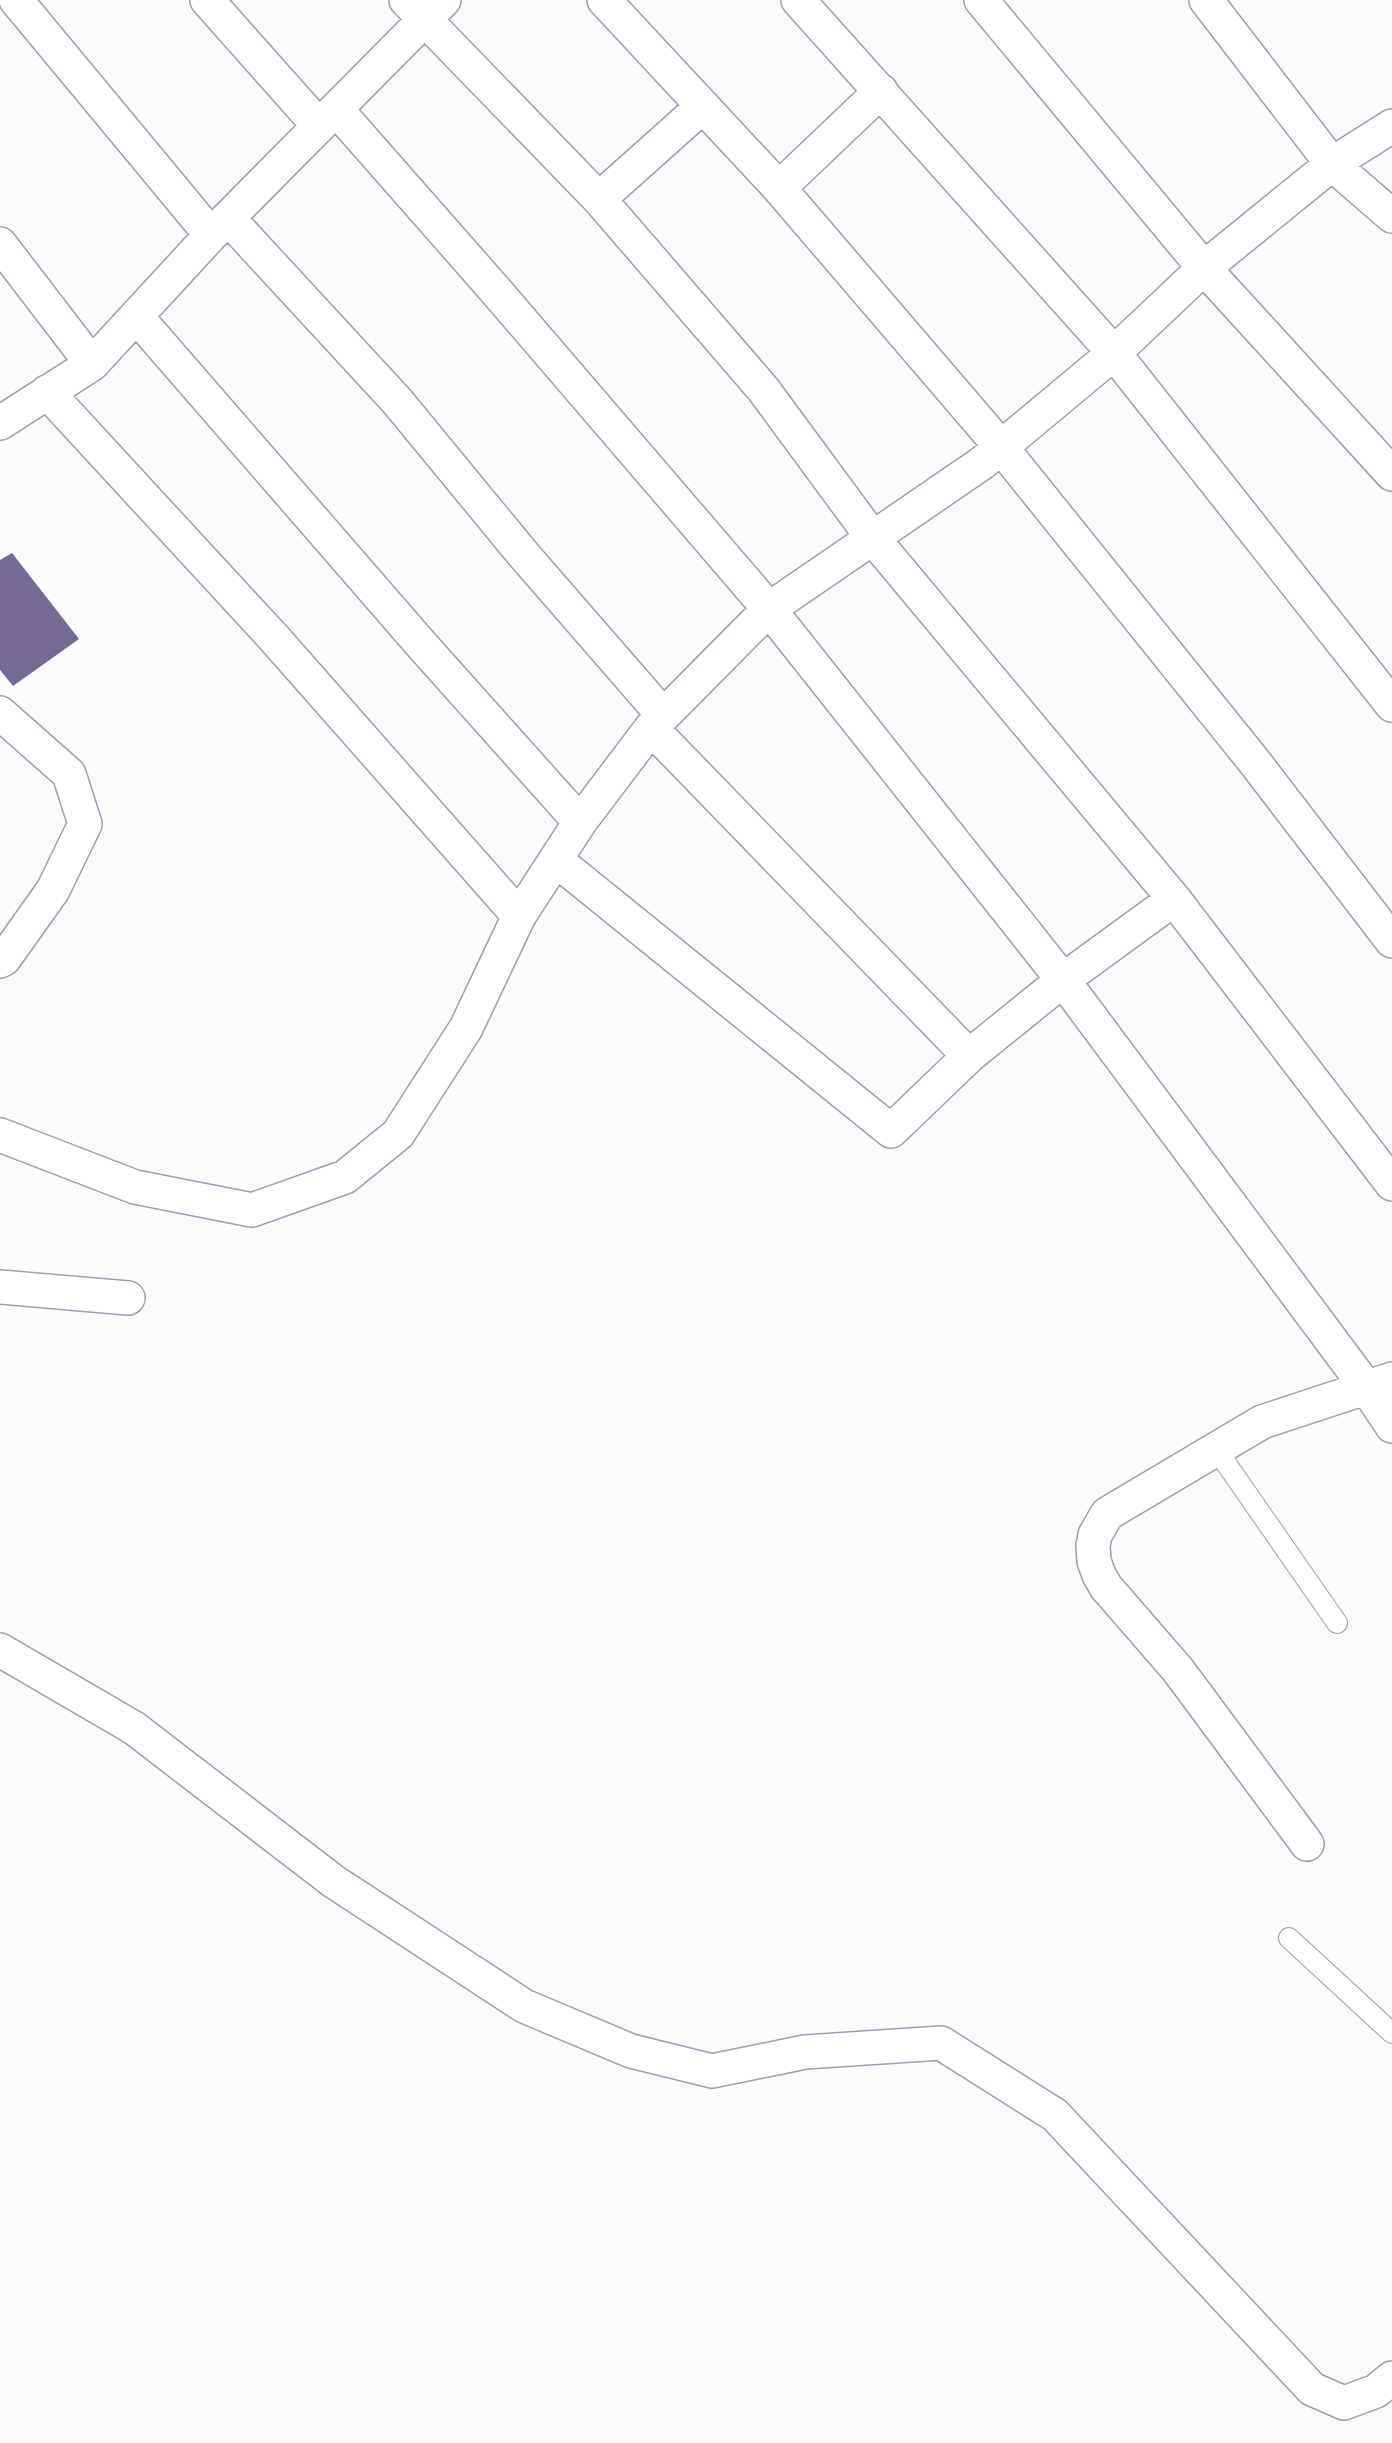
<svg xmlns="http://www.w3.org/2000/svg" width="1392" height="2443" viewBox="0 0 1392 2443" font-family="Arial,sans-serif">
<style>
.building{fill:#746a94}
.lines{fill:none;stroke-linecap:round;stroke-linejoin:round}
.lane-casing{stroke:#96a1b4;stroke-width:22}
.street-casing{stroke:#96a1b4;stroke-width:36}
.lane{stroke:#fff;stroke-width:20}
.street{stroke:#fff;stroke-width:33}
</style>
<rect width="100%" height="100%" fill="#fbfbfb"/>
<!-- building -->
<path class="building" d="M 12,553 L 79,639 L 13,686 L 0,670 L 0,560 Z"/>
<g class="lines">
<!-- lane casing -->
<g class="lane-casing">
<path id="lane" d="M 1216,1449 L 1337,1623
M 1289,1938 L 1392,2033"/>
</g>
<!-- street casing -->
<g class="street-casing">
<path id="street" d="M 16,0 L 211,235
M 207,0 L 319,126
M 406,0 L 599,199 L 763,389 L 872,537 L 1174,899 L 1392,1184
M 604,0 L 779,188 L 881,91
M 798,0 L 1114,353 L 1392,705
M 981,0 L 1204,268 L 1392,474
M 1206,0 L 1332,164 L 1392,216
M 336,109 L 496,291 L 769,609 L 1063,980 L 1174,899
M 779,188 L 1001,447 L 1253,760 L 1392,941
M 599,199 L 703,106
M 228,218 L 397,401 L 523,554 L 663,715
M 0,244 L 92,364
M 136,316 L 420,643 L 580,822
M 47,392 L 274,638 L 519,916
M 0,423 L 92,364 L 211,235 L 444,0
M 0,713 L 69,774 L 85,824 L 53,890 L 4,959 L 0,961
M 651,728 L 969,1056 L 1063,980 L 1366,1387 L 1392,1426
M 556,860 L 891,1131 L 969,1056
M 0,1135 L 135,1187 L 252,1210 L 345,1177 L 398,1134 L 466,1028 L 519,916 L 580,822 L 651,728 L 769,609 L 982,463 L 1114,353 L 1204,268 L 1332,164 L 1392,126
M 0,1287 L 128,1298
M 0,1650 L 134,1728 L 333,1881 L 524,2006 L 631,2051 L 712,2071 L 805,2052 L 941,2043 L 1055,2115 L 1312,2389 L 1344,2403 L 1376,2391 L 1392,2378
M 1307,1844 L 1178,1670 L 1106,1587 L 1099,1575 L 1094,1561 L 1093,1546 L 1095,1535 L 1107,1514 L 1262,1422 L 1392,1379"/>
</g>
<!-- lane -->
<use href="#lane" class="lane"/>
<!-- street -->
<use href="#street" class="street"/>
</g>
</svg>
